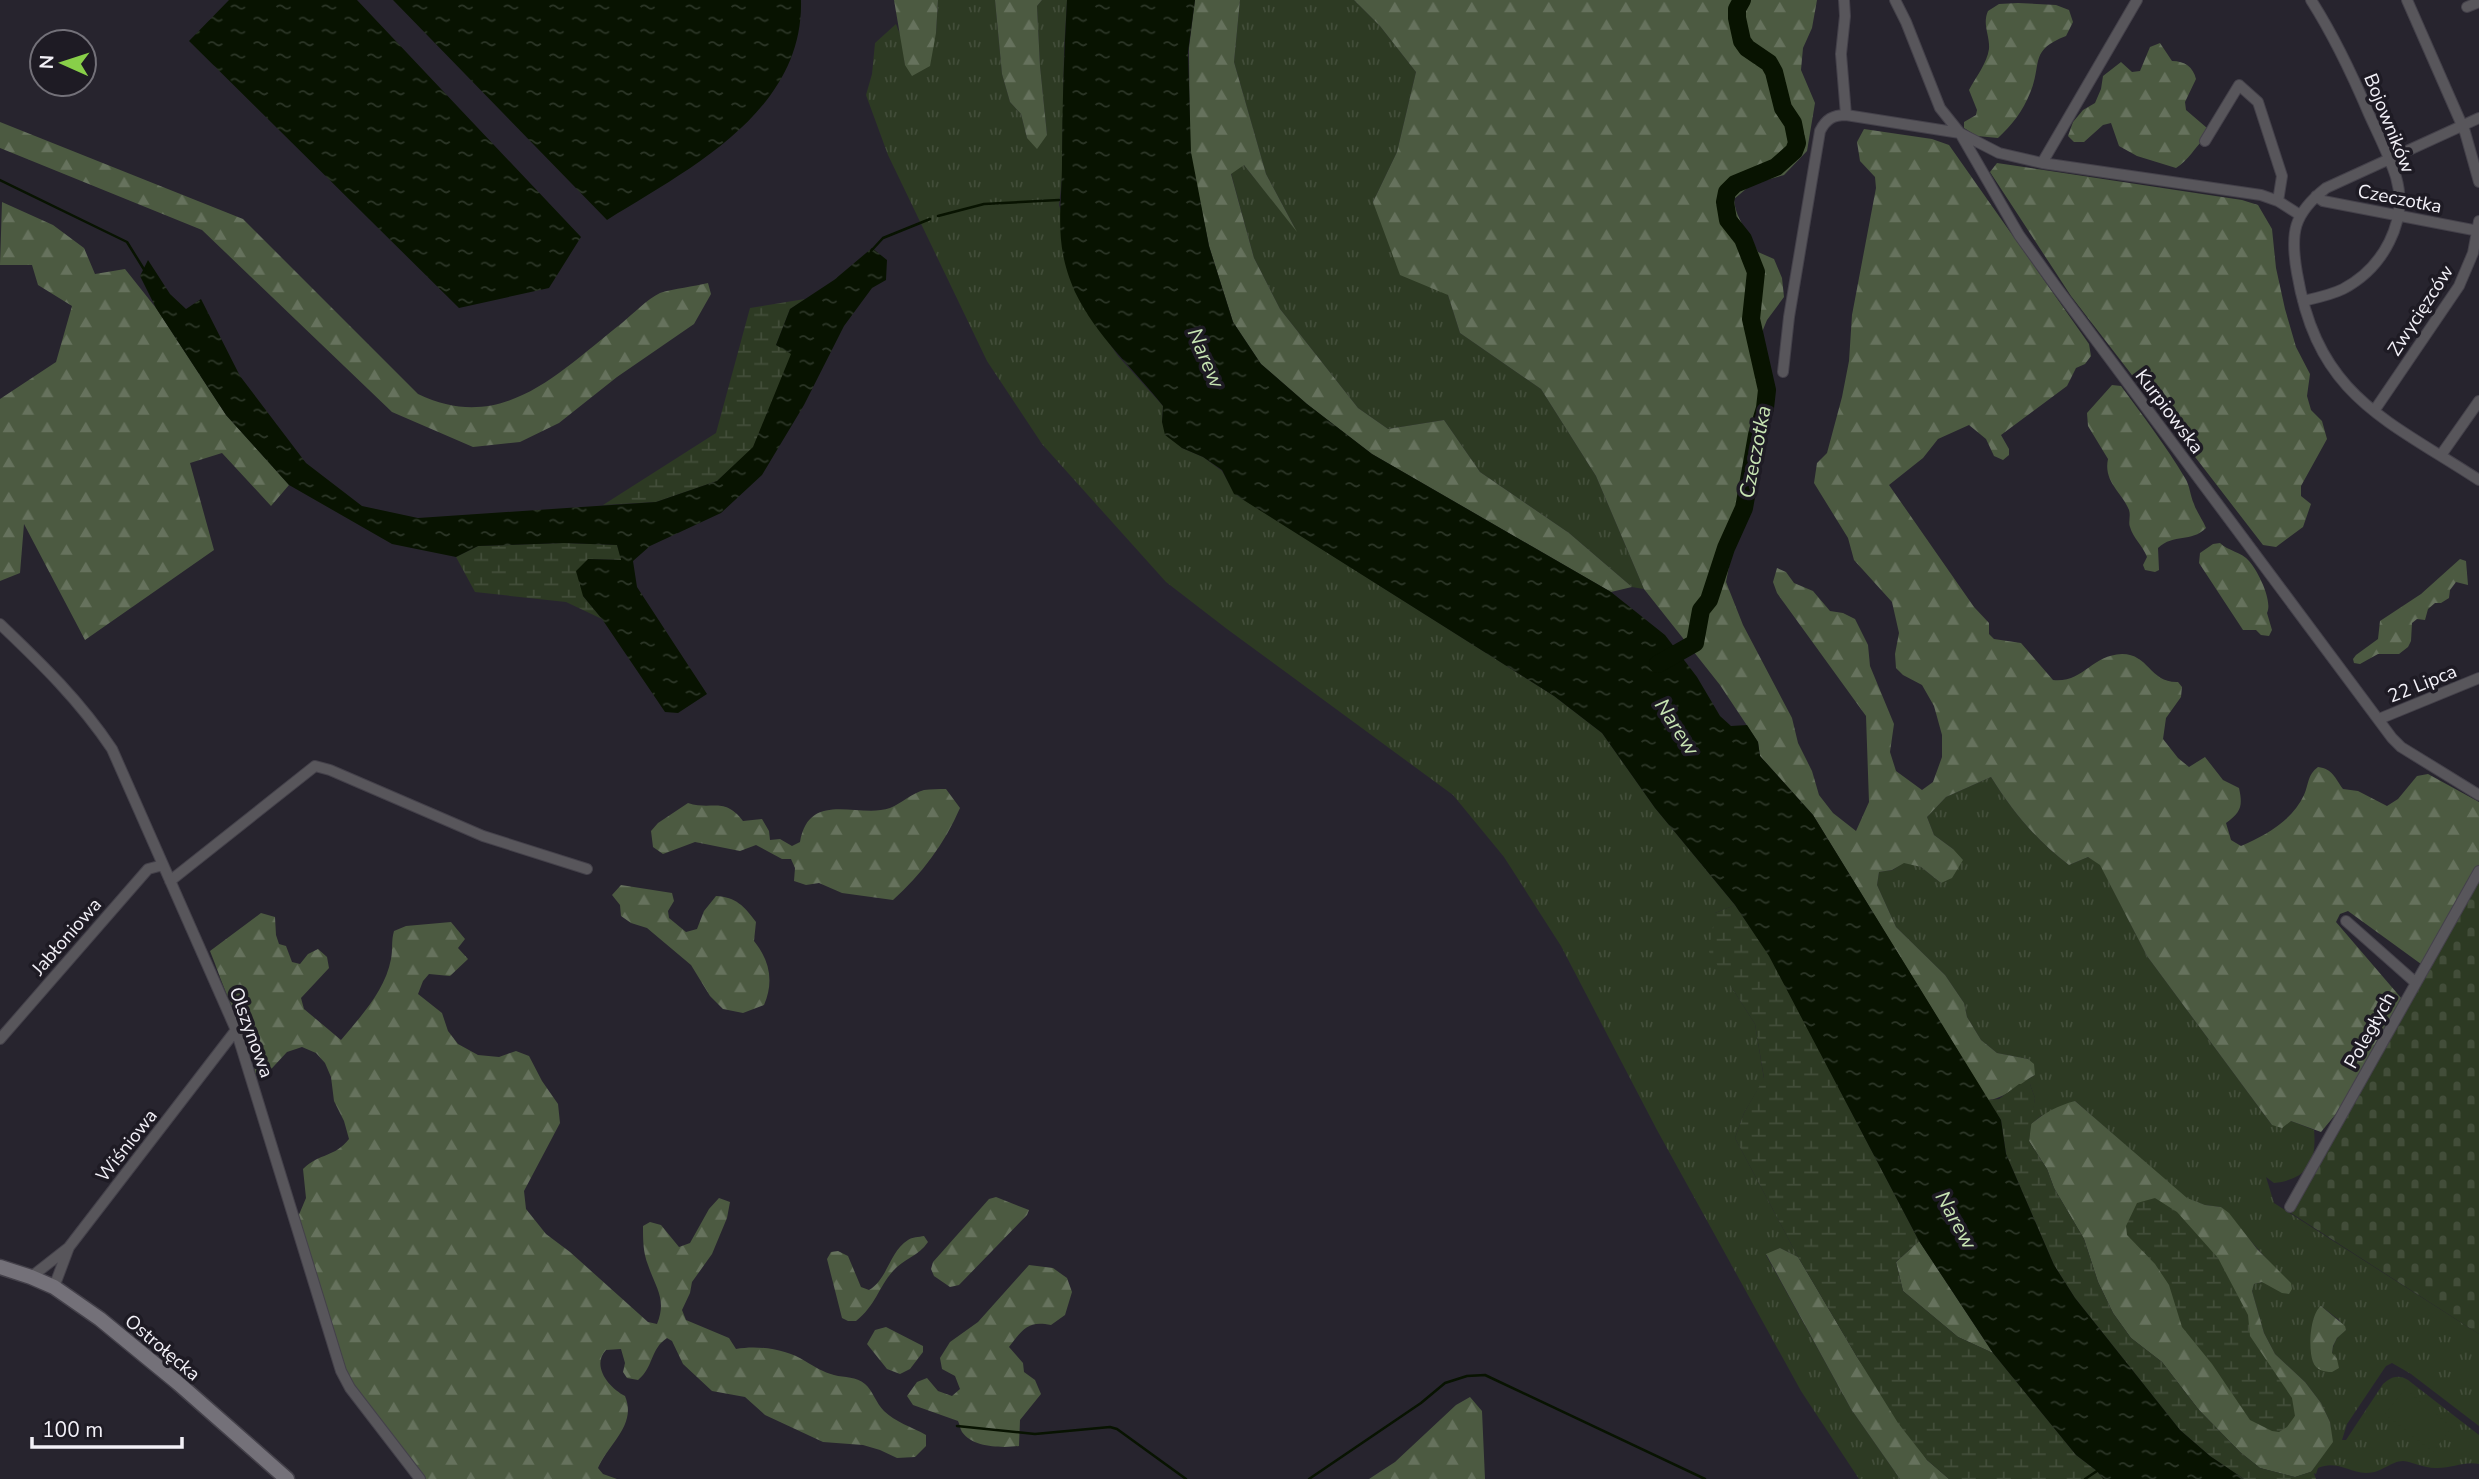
<svg xmlns="http://www.w3.org/2000/svg" width="2479" height="1479" viewBox="0 0 2479 1479" font-family="'Nunito Sans',sans-serif">
<style>
.grass{fill:url(#grass-tufts);fill-rule:evenodd}
.forest{fill:url(#forest-firs)}
.wetland{fill:url(#wetland-marsh)}
.cemetery{fill:url(#cemetery-stones)}
.pitch{fill:#2d3a23}
.water{fill:url(#water-ripples)}
.lines{fill:none;stroke-linecap:round;stroke-linejoin:round}
.stream{stroke:#081301;stroke-width:2.5}
.river{stroke:#081301;stroke-width:18}
.street-casing{stroke:#44414a;stroke-width:12}
.secondary-casing{stroke:#44414a;stroke-width:17}
.street{stroke:#58565b;stroke-width:10}
.secondary{stroke:#747179;stroke-width:14}
.labels{text-anchor:middle;stroke-width:7;stroke-linejoin:round;paint-order:stroke}
.street-label{font-size:19px;fill:#f3f1f8;stroke:#1e1b24}
.water-label{font-size:21px;font-style:italic;fill:#c7e4b3;stroke:#1e1b24}
</style>
<defs>
<pattern id="grass-tufts" width="24" height="20" patternUnits="userSpaceOnUse" patternTransform="scale(1.75)"><rect width="24" height="20" fill="#2d3a23"/><path d="M3 7l-1-3M5 7V3M7 7l1-3M15 17l-1-3M17 17v-4M19 17l1-3" fill="none" stroke="#424d39"/></pattern>
<pattern id="forest-firs" width="22" height="20" patternUnits="userSpaceOnUse" patternTransform="scale(1.75)"><rect width="22" height="20" fill="#4c5a41"/><path d="M5 1l3.5 6h-7zM16 11l3.5 6h-7z" fill="#66725d"/></pattern>
<pattern id="wetland-marsh" width="20" height="14" patternUnits="userSpaceOnUse" patternTransform="scale(1.75)"><rect width="20" height="14" fill="#2d3a23"/><path d="M1 5h8M5 5V1M11 12h8M15 12V8" fill="none" stroke="#424d39"/></pattern>
<pattern id="cemetery-stones" width="16" height="16" patternUnits="userSpaceOnUse" patternTransform="scale(1.75)"><rect width="16" height="16" fill="#2d3a23"/><path d="M2 7V4a2 2 0 0 1 4 0v3zM10 15v-3a2 2 0 0 1 4 0v3z" fill="#424d39"/></pattern>
<pattern id="water-ripples" width="26" height="14" patternUnits="userSpaceOnUse" patternTransform="scale(1.75)"><rect width="26" height="14" fill="#081301"/><path d="M2 4q2-2 4 0t4 0M15 11q2-2 4 0t4 0" fill="none" stroke="#2c3627"/></pattern>
</defs>
<rect width="100%" height="100%" fill="#27242e"/>
<!-- grass -->
<path class="grass" d="M 938,0 L 995,0 L 1002,74 L 1010,102 L 1021,114 L 1027,138 L 1047,135 L 1040,66 L 1037,6 L 1042,0 L 1067,0 L 1064,49 L 1062,178 L 1059,205 L 1096,324 L 1118,356 L 1163,406 L 1162,422 L 1182,448 L 1203,457 L 1222,471 L 1235,494 L 1554,696 L 1602,733 L 1655,808 L 1735,905 L 1715,913 L 1732,988 L 1755,1024 L 1764,1079 L 1744,1113 L 1735,1138 L 1798,1257 L 1780,1248 L 1766,1255 L 1851,1409 L 1900,1479 L 1859,1479 L 1801,1391 L 1657,1130 L 1561,946 L 1504,857 L 1453,795 L 1227,629 L 1166,582 L 1042,444 L 987,361 L 888,155 L 866,95 L 872,74 L 875,43 L 896,24 L 903,42 L 905,65 L 936,33 Z
M 1240,0 L 1354,0 L 1380,26 L 1416,72 L 1397,152 L 1373,202 L 1448,295 L 1460,333 L 1541,389 L 1596,476 L 1644,589 L 1632,587 L 1569,533 L 1480,472 L 1444,420 L 1388,429 L 1358,408 L 1280,309 L 1254,258 L 1231,173 L 1243,164 L 1295,228 L 1266,174 L 1234,62 Z
M 1991,777 C 2013,812 2036,840 2069,865 L 2088,857 L 2100,864 L 2147,956 L 2272,1125 L 2291,1121 L 2314,1130 C 2317,1163 2307,1179 2274,1183 L 2266,1177 L 2274,1203 L 2479,1334 L 2479,1426 L 2411,1374 L 2392,1363 L 2386,1366 L 2347,1424 L 2342,1440 L 2346,1440 L 2383,1384 C 2391,1377 2398,1374 2408,1380 L 2479,1435 L 2479,1464 C 2464,1461 2450,1469 2435,1468 C 2424,1468 2413,1462 2403,1461 C 2391,1461 2382,1473 2366,1473 C 2348,1472 2336,1460 2318,1468 L 2316,1474 L 2311,1472 L 2332,1442 L 2330,1422 L 2321,1403 L 2305,1382 L 2275,1354 L 2264,1333 L 2252,1291 L 2254,1284 L 2262,1282 L 2271,1264 L 2221,1207 L 2205,1205 L 2187,1199 L 2075,1101 L 2041,1116 L 2030,1125 L 2035,1098 L 2030,1084 L 2019,1084 L 2035,1075 L 2028,1059 L 1997,1053 L 1981,1040 L 1967,1017 L 1964,1003 L 1945,975 L 1896,927 L 1877,885 L 1879,872 L 1893,870 L 1904,862 L 1921,867 L 1941,883 L 1953,849 L 1934,835 L 1927,817 L 1946,797 ZM 2321,1306 L 2339,1320 L 2346,1330 C 2337,1336 2333,1343 2332,1354 L 2313,1363 L 2313,1320 Z"/>
<!-- forest -->
<path class="forest" d="M 894,0 L 938,0 L 936,33 L 930,66 L 912,76 L 905,65 Z
M 995,0 L 1042,0 L 1037,6 L 1040,66 L 1047,135 L 1037,149 L 1027,138 L 1021,114 L 1010,102 L 1002,74 Z
M 1195,0 L 1240,0 L 1234,62 L 1266,174 L 1297,232 L 1244,165 L 1231,174 L 1254,258 L 1280,309 L 1358,408 L 1388,429 L 1444,420 L 1480,472 L 1569,533 L 1632,587 L 1611,592 L 1372,454 L 1307,404 L 1261,364 L 1233,322 L 1209,246 L 1190,152 L 1189,48 Z
M 1354,0 L 1817,0 L 1812,28 L 1803,48 L 1801,70 L 1815,103 L 1807,151 L 1784,175 L 1752,184 L 1734,199 C 1735,219 1750,234 1758,252 L 1774,259 L 1782,278 L 1784,297 L 1767,320 L 1760,337 L 1774,397 L 1752,481 L 1753,502 L 1730,561 L 1726,582 L 1743,625 L 1792,718 L 1798,743 L 1812,771 L 1819,795 L 1833,813 L 1856,831 L 1869,802 L 1866,716 L 1777,593 L 1773,582 L 1777,568 L 1786,572 L 1794,583 L 1813,591 L 1830,611 L 1843,613 L 1855,619 L 1868,645 L 1870,666 L 1894,724 L 1890,752 L 1896,771 L 1922,790 L 1933,782 L 1942,757 L 1942,735 L 1934,706 L 1922,685 L 1903,675 L 1896,668 L 1895,654 L 1899,633 L 1892,602 L 1854,560 L 1848,538 L 1814,483 L 1817,463 L 1827,453 L 1842,397 L 1849,361 L 1852,315 L 1876,188 L 1875,177 L 1860,161 L 1857,142 L 1864,129 L 1932,139 L 1949,145 L 2089,344 L 2091,356 L 2085,364 L 2076,368 L 2067,386 L 2001,435 L 2009,449 L 2009,455 L 2003,460 L 1994,456 L 1986,439 L 1969,425 L 1938,439 L 1923,458 L 1889,485 L 1974,607 L 1989,623 L 1989,634 L 1994,639 L 2021,643 L 2053,680 C 2084,683 2091,655 2122,654 C 2149,654 2150,683 2178,682 L 2182,687 L 2181,697 L 2166,718 L 2163,739 L 2178,758 L 2189,767 L 2205,757 L 2223,780 L 2239,788 C 2243,806 2241,812 2226,823 L 2231,840 L 2241,846 C 2266,835 2292,821 2304,795 C 2309,784 2307,775 2318,767 C 2333,769 2335,778 2343,789 L 2358,791 L 2387,806 L 2398,799 L 2417,776 L 2428,774 L 2479,802 L 2479,865 L 2421,964 L 2348,911 L 2340,914 L 2336,922 L 2402,999 L 2350,1097 L 2321,1132 L 2291,1121 L 2282,1128 L 2272,1125 L 2147,956 L 2100,865 L 2088,857 L 2069,865 C 2036,840 2013,812 1991,777 L 1946,797 L 1927,817 L 1934,835 L 1953,849 L 1963,860 L 1952,878 L 1941,883 L 1921,867 L 1904,863 L 1892,870 L 1879,872 L 1877,885 L 1896,927 L 1945,975 L 1964,1003 L 1967,1017 L 1981,1040 L 1997,1053 L 2028,1059 L 2034,1064 L 2035,1075 C 2020,1083 2005,1099 1988,1100 L 1813,815 L 1760,756 L 1758,742 L 1720,685 L 1644,589 L 1596,476 L 1541,389 L 1460,333 L 1448,295 L 1400,275 L 1373,202 L 1397,152 L 1416,72 L 1380,26 Z
M 2018,3 L 2056,5 L 2069,10 L 2073,22 L 2066,36 C 2028,51 2043,63 2030,93 C 2023,111 2012,125 1998,138 L 1977,136 L 1964,128 L 1964,122 L 1976,115 L 1977,110 L 1969,90 C 1976,77 1987,63 1989,49 C 1990,35 1982,25 1988,11 L 1999,4 Z
M 2160,43 L 2172,61 C 2185,61 2193,67 2196,79 L 2185,102 L 2186,110 L 2207,128 L 2206,137 C 2195,147 2188,161 2176,168 L 2137,156 L 2119,146 L 2111,123 L 2103,125 L 2084,142 L 2074,142 L 2068,136 L 2073,122 L 2083,110 L 2095,103 L 2101,89 L 2103,76 L 2121,62 L 2132,72 L 2140,71 L 2150,47 Z
M 0,122 L 243,219 L 418,394 C 503,435 559,372 622,323 C 633,314 647,299 660,293 C 675,288 693,287 708,283 L 711,294 L 694,324 L 617,377 L 559,423 L 520,442 L 473,447 L 392,412 L 202,230 L 0,148 Z
M 1997,163 L 2242,200 L 2258,205 L 2272,229 L 2276,268 L 2285,309 L 2296,347 L 2310,374 L 2307,396 L 2311,410 L 2322,421 L 2327,439 L 2301,486 L 2301,496 L 2311,504 L 2303,527 L 2276,547 L 2263,545 L 2071,296 L 1990,172 Z
M 2,202 L 53,225 L 84,248 L 95,274 L 125,269 L 156,308 L 226,415 L 289,485 L 271,506 L 222,453 L 190,463 L 214,550 L 85,640 L 24,524 L 20,573 L 0,581 L 0,399 L 56,362 L 72,306 L 38,285 L 32,265 L 0,265 Z
M 2112,385 L 2121,386 C 2143,416 2166,446 2185,478 C 2190,486 2190,495 2194,504 C 2196,511 2203,520 2206,528 C 2191,543 2174,533 2158,548 L 2159,570 L 2155,572 L 2145,570 L 2143,565 L 2147,557 C 2143,546 2133,538 2130,527 C 2128,522 2131,516 2129,510 C 2123,493 2103,482 2108,459 L 2088,426 L 2087,413 Z
M 2220,543 C 2228,551 2242,552 2249,561 C 2258,571 2273,601 2267,613 L 2272,630 L 2269,636 L 2261,635 L 2256,630 L 2243,630 L 2199,563 L 2200,553 L 2213,544 Z
M 2460,559 L 2466,561 L 2468,585 L 2456,582 L 2450,590 L 2449,598 L 2441,603 L 2435,603 L 2428,609 L 2425,620 L 2417,619 L 2412,623 L 2411,641 L 2408,647 L 2399,654 L 2378,654 L 2360,664 L 2354,663 L 2353,659 L 2356,655 L 2378,639 L 2380,621 L 2421,594 Z
M 946,789 L 960,808 C 945,843 921,875 893,900 L 842,893 L 819,883 L 806,885 L 794,881 L 795,868 L 791,859 L 782,859 L 756,845 L 740,851 L 695,842 L 663,854 L 653,847 L 651,831 L 658,823 L 688,803 C 712,811 724,796 743,821 L 762,819 L 769,831 L 770,840 L 780,839 L 792,846 L 800,842 C 809,789 859,819 890,808 C 902,803 912,793 924,790 C 931,789 939,789 946,789 Z
M 621,885 L 672,893 L 674,901 L 668,911 L 669,918 L 686,932 L 697,929 L 704,911 L 716,896 C 736,897 744,906 756,922 L 754,941 C 770,961 774,982 764,1005 L 743,1013 L 723,1009 L 710,996 L 691,965 L 647,928 L 631,923 L 621,916 L 620,905 L 612,895 Z
M 261,913 L 275,917 L 276,935 L 279,944 L 286,946 L 292,962 L 300,964 L 308,954 L 318,949 L 327,957 L 329,968 L 301,998 L 304,1009 L 341,1040 C 361,1016 385,991 391,959 C 393,950 391,941 394,931 L 406,926 L 451,922 L 465,939 L 458,948 L 468,959 L 450,976 L 429,974 L 423,981 L 418,994 L 442,1013 L 448,1031 L 458,1044 L 478,1055 L 499,1057 L 516,1051 L 529,1056 L 542,1081 L 558,1104 L 560,1123 L 524,1191 L 526,1209 L 546,1234 L 570,1252 L 648,1322 L 657,1324 C 667,1299 656,1289 648,1265 C 643,1252 643,1240 643,1226 L 650,1222 L 661,1225 L 679,1247 L 690,1243 L 709,1209 L 719,1198 L 730,1202 L 727,1218 L 712,1254 L 692,1282 L 690,1293 L 682,1310 L 686,1320 L 729,1338 L 736,1349 C 758,1345 786,1349 805,1361 C 815,1367 823,1372 834,1375 C 845,1378 856,1376 865,1384 C 873,1391 876,1403 884,1411 C 895,1422 912,1427 926,1435 L 926,1446 L 915,1457 L 897,1458 L 880,1450 L 863,1445 L 823,1442 L 765,1415 L 745,1397 L 712,1391 L 683,1364 L 672,1341 L 667,1338 C 650,1349 654,1367 638,1380 L 627,1378 L 623,1372 L 625,1363 L 621,1349 L 606,1350 C 591,1366 609,1388 625,1396 C 637,1425 609,1443 598,1468 L 603,1474 L 617,1479 L 425,1479 L 353,1387 L 344,1371 L 298,1217 L 306,1198 L 303,1169 C 321,1152 334,1158 349,1139 L 344,1121 L 334,1101 L 331,1077 L 325,1063 L 316,1053 L 302,1047 L 287,1052 L 262,1079 L 255,1073 L 254,1065 L 259,1059 L 260,1052 C 242,1042 219,973 210,951 Z
M 2075,1101 L 2187,1198 L 2205,1205 L 2221,1207 L 2229,1213 L 2257,1249 L 2291,1283 L 2292,1289 L 2289,1294 L 2282,1293 L 2262,1282 L 2254,1284 L 2252,1291 L 2264,1333 L 2275,1354 L 2305,1382 L 2321,1403 L 2330,1422 L 2333,1442 L 2311,1472 L 2295,1477 L 2260,1468 L 2240,1452 L 2199,1410 L 2162,1362 L 2131,1338 L 2113,1313 L 2098,1282 L 2084,1239 L 2054,1188 L 2047,1169 L 2029,1141 L 2030,1125 C 2044,1113 2057,1106 2075,1101 Z
M 996,1197 L 1029,1210 L 1027,1215 L 959,1285 L 950,1287 L 934,1276 L 931,1269 L 933,1262 L 989,1199 Z
M 924,1236 L 928,1242 C 919,1256 903,1259 893,1271 C 878,1288 876,1305 856,1321 L 848,1321 L 842,1318 L 827,1259 L 831,1252 L 838,1251 L 848,1256 L 861,1287 L 869,1290 C 888,1279 889,1252 908,1240 C 912,1237 919,1237 924,1236 Z
M 1919,1241 L 1993,1353 L 1958,1337 L 1903,1291 L 1896,1262 Z
M 1780,1248 L 1798,1257 L 1857,1357 L 1927,1460 L 1949,1479 L 1900,1479 L 1851,1409 L 1766,1254 Z
M 1029,1265 L 1053,1268 L 1067,1278 L 1072,1292 L 1065,1315 L 1051,1325 C 1028,1320 1023,1329 1009,1347 L 1023,1363 L 1024,1372 L 1035,1380 L 1041,1394 L 1020,1420 L 1019,1446 C 1003,1448 973,1448 962,1432 C 960,1429 960,1425 958,1421 L 913,1405 L 907,1396 L 917,1382 L 927,1378 L 938,1391 L 952,1396 L 960,1389 L 955,1376 L 942,1369 L 940,1358 L 950,1342 L 978,1322 Z
M 2321,1306 L 2345,1326 L 2346,1330 L 2337,1338 L 2333,1346 L 2332,1353 L 2337,1359 L 2339,1368 L 2332,1372 C 2324,1372 2316,1370 2313,1362 C 2308,1349 2310,1314 2321,1306 Z
M 886,1327 L 923,1346 L 923,1352 L 910,1369 L 900,1374 L 887,1369 L 867,1344 L 875,1330 Z
M 1470,1397 L 1482,1411 L 1485,1479 L 1369,1479 L 1395,1462 L 1456,1405 Z"/>
<!-- wetland -->
<path class="wetland" d="M 805,299 L 790,309 L 776,345 L 792,353 L 753,448 L 717,481 L 656,502 L 603,505 L 716,433 L 750,308 Z
M 564,543 L 617,545 L 622,560 L 588,559 L 583,596 L 602,619 L 566,602 L 475,592 L 456,557 L 478,546 Z
M 1735,905 L 1769,955 L 1919,1241 L 1896,1262 L 1903,1291 L 1958,1337 L 1993,1353 L 2076,1455 L 2097,1471 L 2103,1479 L 1949,1479 L 1927,1460 L 1898,1423 L 1857,1357 L 1798,1257 L 1735,1138 L 1744,1113 L 1764,1078 L 1755,1024 L 1709,952 L 1715,913 Z
M 2019,1084 L 2030,1084 L 2035,1098 L 2029,1141 L 2047,1169 L 2054,1188 L 2084,1239 L 2098,1282 L 2113,1313 L 2131,1338 L 2162,1362 L 2199,1410 L 2240,1452 L 2260,1468 L 2295,1477 L 2313,1471 L 2316,1479 L 2244,1479 L 2210,1456 L 2180,1430 L 2075,1298 L 2054,1265 L 2006,1154 L 2001,1120 L 1988,1100 L 1999,1099 Z
M 2155,1198 L 2177,1212 L 2218,1258 L 2248,1315 L 2250,1336 L 2292,1398 L 2295,1416 L 2287,1427 L 2279,1432 L 2272,1431 L 2250,1420 L 2212,1364 L 2182,1327 L 2169,1285 L 2155,1264 L 2127,1235 L 2126,1226 L 2137,1203 Z"/>
<!-- cemetery -->
<path class="cemetery" d="M 2479,879 L 2479,1334 L 2291,1213 Z"/>
<!-- pitch -->
<path class="pitch" d="M 2405,1389 L 2452,1427 L 2433,1452 L 2385,1414 Z"/>
<!-- water -->
<path class="water" d="M 229,0 L 357,0 L 581,237 L 549,288 L 459,308 L 189,41 Z
M 393,0 L 801,0 C 804,112 689,169 607,220 Z
M 1067,0 L 1195,0 L 1188,52 L 1191,152 L 1209,246 L 1233,322 L 1261,364 L 1307,404 L 1372,454 L 1611,592 L 1665,635 L 1697,677 L 1720,716 L 1731,726 L 1747,725 L 1758,742 L 1760,756 L 1813,815 L 2001,1120 L 2006,1154 L 2054,1265 L 2075,1298 L 2180,1430 L 2210,1456 L 2244,1479 L 2103,1479 L 2097,1471 L 2076,1455 L 1993,1353 L 1919,1241 L 1769,956 L 1735,905 L 1655,808 L 1602,733 L 1554,696 L 1234,494 L 1222,470 L 1203,457 L 1182,448 L 1165,435 L 1162,422 L 1163,406 C 1134,369 1096,336 1075,292 C 1053,242 1062,212 1062,161 C 1062,107 1064,54 1067,0 Z
M 872,248 L 887,260 L 886,280 L 872,288 L 844,326 L 804,405 L 762,475 L 721,513 L 650,546 L 633,561 L 637,587 L 707,694 L 678,713 L 665,712 L 602,619 L 583,596 L 576,571 L 588,559 L 621,560 L 617,545 L 564,543 L 478,546 L 456,557 L 392,544 L 289,485 L 226,415 L 156,308 L 140,276 L 148,260 L 170,294 L 186,309 L 201,299 L 240,376 L 306,463 L 362,506 L 418,518 L 656,502 L 717,481 L 753,447 L 791,354 L 776,345 L 790,309 L 834,280 Z"/>
<g class="lines">
<!-- stream -->
<path class="stream" d="M 0,180 L 127,242 L 145,271
M 938,216 L 984,204 L 1059,200
M 871,251 L 883,238 L 930,219
M 957,1426 L 1035,1434 L 1110,1427 L 1117,1429 L 1186,1479
M 1309,1479 L 1421,1403 L 1445,1383 L 1467,1376 L 1485,1375 L 1705,1479
M 2085,1479 L 2097,1471"/>
<!-- river -->
<path class="river" d="M 1658,664 L 1695,643 L 1701,610 L 1709,600 L 1726,548 L 1744,508 L 1757,435 L 1765,408 L 1767,390 L 1751,319 L 1756,272 L 1743,239 L 1728,220 L 1725,202 L 1727,192 L 1735,184 L 1776,167 L 1794,151 L 1797,143 L 1793,123 L 1783,108 L 1774,72 L 1769,63 L 1747,48 L 1742,41 L 1737,18 L 1737,9 L 1742,0"/>
<!-- street casing -->
<g class="street-casing">
<path id="street" d="M 1844,0 L 1845,16 L 1841,54 L 1846,115
M 1895,0 L 1906,22 L 1940,108 L 1960,133 L 2019,235 L 2057,288 L 2392,738 L 2401,747 L 2479,795
M 2407,0 L 2465,132 L 2479,182
M 2467,7 L 2479,2
M 2479,118 L 2326,188 C 2293,214 2290,233 2297,273 C 2318,396 2384,418 2479,480
M 2205,141 L 2239,85 L 2258,102 L 2282,176 L 2278,201
M 2042,163 L 2137,0
M 2316,196 L 2323,201 L 2479,231
M 2303,301 C 2316,298 2331,295 2343,289 C 2383,268 2409,221 2396,177 C 2389,155 2378,134 2369,114 C 2352,74 2334,36 2311,0
M 1783,372 L 1789,317 L 1820,131 C 1826,119 1833,115 1846,115 L 1960,133 L 1999,153 L 2042,163 L 2261,195 L 2278,201 L 2300,215
M 2374,411 L 2459,286 L 2473,253 L 2479,221
M 2441,455 L 2479,401
M 0,624 C 41,663 80,701 112,749 L 236,1030 L 341,1371 L 350,1388 L 420,1479
M 2379,719 L 2479,678
M 170,881 L 315,766 L 330,770 L 483,836 L 587,869
M 2346,921 L 2416,983
M 0,1039 L 148,869 L 163,865
M 2290,1207 L 2479,871
M 31,1277 L 68,1248
M 54,1287 L 69,1247 L 236,1030"/>
</g>
<!-- secondary casing -->
<g class="secondary-casing">
<path id="secondary" d="M 0,1267 L 31,1277 L 54,1287 L 100,1319 L 178,1383 L 287,1479"/>
</g>
<!-- street -->
<use href="#street" class="street"/>
<!-- secondary -->
<use href="#secondary" class="secondary"/>
</g>
<g class="labels">
<!-- street labels -->
<g class="street-label">
<text transform="translate(2390 123) rotate(68)" y="7">Bojowników</text>
<text transform="translate(2400 198) rotate(11)" y="7">Czeczotka</text>
<text transform="translate(2420 310) rotate(-57)" y="7">Zwycięzców</text>
<text transform="translate(2170 411) rotate(53)" y="7">Kurpiowska</text>
<text transform="translate(2422 683) rotate(-22)" y="7">22 Lipca</text>
<text transform="translate(66 936) rotate(-49)" y="7">Jabłoniowa</text>
<text transform="translate(2369 1030) rotate(-61)" y="7">Poległych</text>
<text transform="translate(252 1032) rotate(70)" y="7">Olszynowa</text>
<text transform="translate(126 1145) rotate(-52)" y="7">Wiśniowa</text>
<text transform="translate(163 1347) rotate(40)" y="7">Ostrołęcka</text>
</g>
<!-- water labels -->
<g class="water-label">
<text transform="translate(1206 358) rotate(67)" y="7">Narew</text>
<text transform="translate(1755 452) rotate(-79)" y="7">Czeczotka</text>
<text transform="translate(1677 727) rotate(57)" y="7">Narew</text>
<text transform="translate(1956 1220) rotate(61)" y="7">Narew</text>
</g>
</g>
<!-- north arrow -->
<g transform="translate(63 63) rotate(273)"><circle r="33" fill="#1e1b24" stroke="#737179" stroke-width="2"/>
<path d="M0-5L12 26L0 18L-12 26Z" fill="#88cf49"/>
<text y="-10" font-size="19" font-weight="bold" text-anchor="middle" fill="#f3f1f8">N</text>
</g>
<!-- scale -->
<path d="M32 1437v10h150v-10" fill="none" stroke="#f3f1f8" stroke-width="3.5"/>
<text x="42" y="1437" font-size="21" fill="#f3f1f8" stroke="#1e1b24" stroke-width="5" paint-order="stroke">100 m</text>
</svg>
